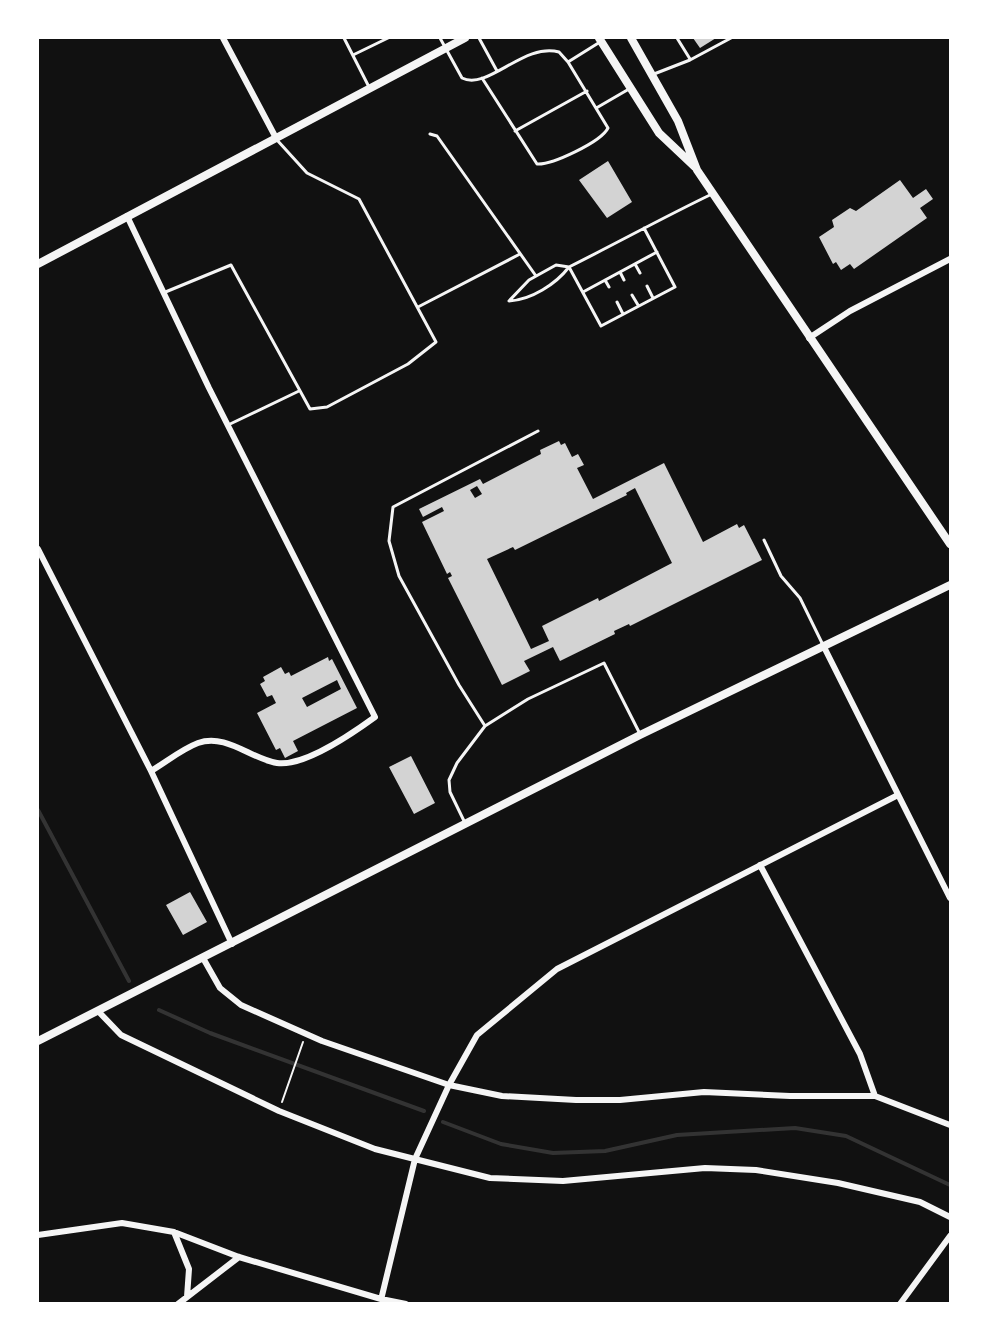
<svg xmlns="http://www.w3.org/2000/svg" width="988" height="1341" viewBox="0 0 988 1341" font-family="'Noto Sans',sans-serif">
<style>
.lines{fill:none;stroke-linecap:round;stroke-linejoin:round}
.stream{stroke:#333;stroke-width:4}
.building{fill:#d3d3d3;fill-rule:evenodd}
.path{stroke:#f5f5f5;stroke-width:2}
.service{stroke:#f5f5f5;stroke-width:3}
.minor{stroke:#f5f5f5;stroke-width:6}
.tertiary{stroke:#f5f5f5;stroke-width:8}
.secondary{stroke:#f5f5f5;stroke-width:8}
</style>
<rect width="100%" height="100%" fill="#111"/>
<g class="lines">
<!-- stream -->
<path class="stream" d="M 38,810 L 129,981
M 159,1010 L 210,1033 L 424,1111
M 443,1122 L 501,1144 L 553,1153 L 605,1151 L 677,1135 L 795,1128 L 846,1136 L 950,1185"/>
</g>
<!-- building -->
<path class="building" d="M 693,38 L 716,38 L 700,48 Z
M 608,161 L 632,202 L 607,218 L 579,180 Z
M 900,180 L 913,198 L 926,189 L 933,199 L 920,208 L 927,218 L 854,269 L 850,264 L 841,270 L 836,262 L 833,264 L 819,237 L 834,227 L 832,220 L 850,208 L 856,211 Z
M 559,441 L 561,445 L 565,443 L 572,457 L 578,454 L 584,465 L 577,468 L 593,499 L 664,463 L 703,542 L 737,524 L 739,528 L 744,525 L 762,560 L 630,626 L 629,624 L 614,631 L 615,634 L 560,661 L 553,647 L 524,661 L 530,671 L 502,685 L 448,578 L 452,576 L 450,572 L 447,574 L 422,522 L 444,511 L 442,507 L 423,517 L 419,509 L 480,479 L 483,484 L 541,454 L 540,450 ZM 477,486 L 482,494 L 475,498 L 470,490 ZM 635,488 L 672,563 L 599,601 L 598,598 L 542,626 L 549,641 L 531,649 L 487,559 L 513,547 L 515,550 L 627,495 L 626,493 Z
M 328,657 L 329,661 L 332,659 L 357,708 L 293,741 L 298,751 L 285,758 L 280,748 L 276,750 L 257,713 L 276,703 L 272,695 L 267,697 L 260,684 L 265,681 L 263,677 L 281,667 L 285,674 L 289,672 L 291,676 ZM 337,680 L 341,689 L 307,707 L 302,698 Z
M 411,756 L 435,803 L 414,814 L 389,767 Z
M 190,892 L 207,922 L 183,935 L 166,905 Z"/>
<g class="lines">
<!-- path -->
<path class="path" d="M 282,1102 L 303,1042"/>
<!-- service -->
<path class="service" d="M 344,38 L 369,87
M 440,38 L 462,78 C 488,91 524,42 559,52 L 568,62 L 608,128 C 601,142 552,165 537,164 L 482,78
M 479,38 L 497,71
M 677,38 L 690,59
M 353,55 L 388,38
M 568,62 L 600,42
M 654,74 L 690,60 L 731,38
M 598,107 L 629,89
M 515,131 L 587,91
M 430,134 L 437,136 L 536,276
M 644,228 L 675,287 L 601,326 L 569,267 L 556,265 L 529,280 L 509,301 C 531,300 556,284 569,267 C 617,243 664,217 712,194
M 635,264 L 640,273
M 620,272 L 624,280
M 605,280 L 609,287
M 647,286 L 653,298
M 583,292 L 657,252
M 163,293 L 231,265 L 310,409 L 327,407 L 408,364 L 436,342 L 359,199 L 307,173 L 277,140
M 632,295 L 638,305
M 617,302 L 623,314
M 418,307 L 520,254
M 228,425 L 299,391
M 764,540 L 781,576 L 800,598 L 823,645
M 485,726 L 459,685 L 399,576 L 389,541 L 393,507 L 538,431
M 465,823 L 450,792 L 449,780 L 457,763 L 485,726 L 528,699 L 604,663 L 640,734"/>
<!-- minor -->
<path class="minor" d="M 223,38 L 276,138
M 127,216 L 209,388 L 375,717 C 353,733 305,767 277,763 C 251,759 226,733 198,743 C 182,749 166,762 151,771
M 809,338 L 850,311 L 950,259
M 38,549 L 151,771 L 232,944
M 823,645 L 950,898
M 760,865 L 860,1054 L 875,1096
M 203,958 L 220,988 L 241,1005 L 322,1041 L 449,1085 L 502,1096 L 576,1100 L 620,1100 L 704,1092 L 790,1096 L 875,1096 L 950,1125
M 98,1011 L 121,1035 L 279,1111 L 375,1149 L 490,1178 L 563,1181 L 705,1168 L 756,1170 L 838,1183 L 920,1202 L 950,1217
M 174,1232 L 189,1269 L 187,1297
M 38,1235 L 122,1223 L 174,1232 L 239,1257 L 381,1299 L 406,1304
M 178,1304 L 239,1257
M 380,1304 L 415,1159 L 449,1085 L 477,1035 L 557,969 L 898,795
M 900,1304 L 950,1236"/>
<!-- tertiary -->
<path class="tertiary" d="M 38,1041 L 640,735 L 950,585"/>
<!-- secondary -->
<path class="secondary" d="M 599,38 L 659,133 L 695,167
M 631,38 L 678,121 L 697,170 L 950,544
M 38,264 L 465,38"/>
</g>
<!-- border -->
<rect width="988" height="1341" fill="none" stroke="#ffffff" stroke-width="78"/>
</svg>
